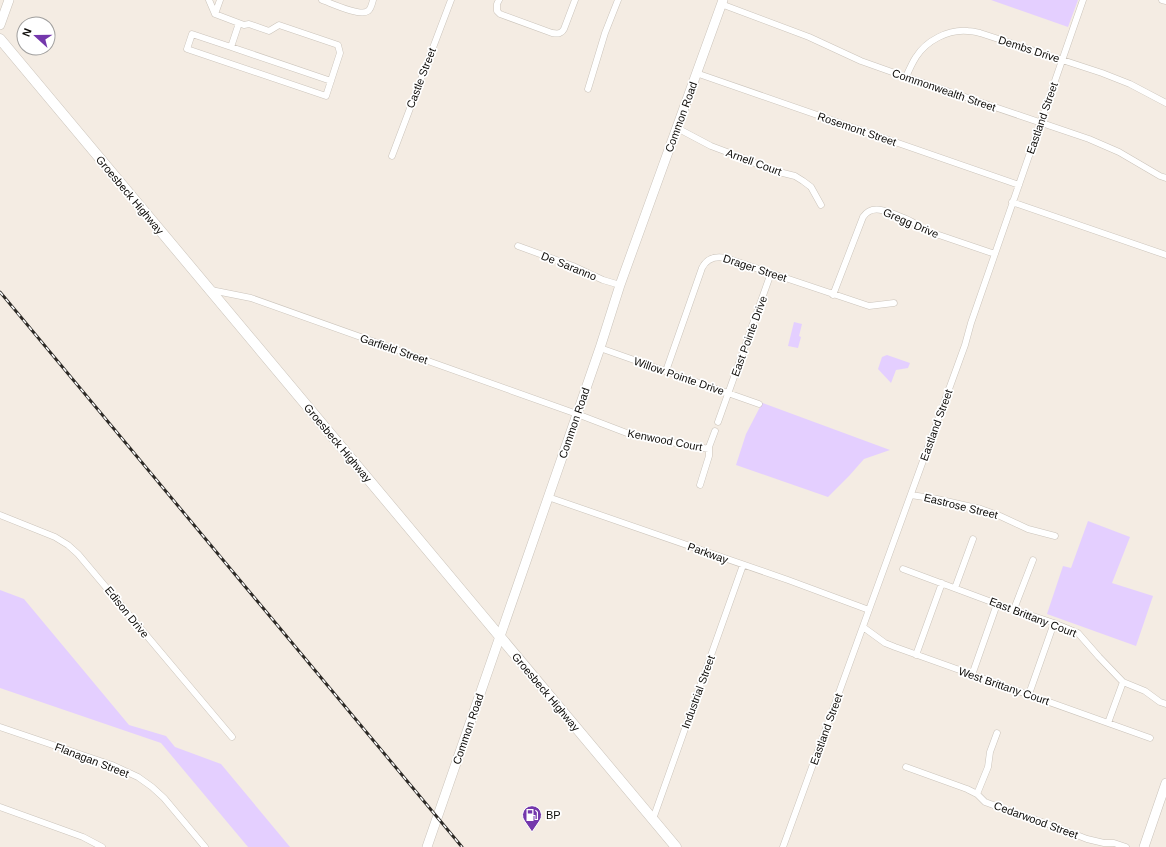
<svg xmlns="http://www.w3.org/2000/svg" width="1166" height="847" viewBox="0 0 1166 847" font-family="Arial,sans-serif">
<style>
.green{fill:#e4cfff}
.lines{fill:none;stroke-linecap:round;stroke-linejoin:round}
.street-casing{stroke:#cbc4bb;stroke-width:7}
.secondary-casing{stroke:#cbc4bb;stroke-width:10}
.primary-casing{stroke:#cbc4bb;stroke-width:11}
.street{stroke:#fff;stroke-width:6}
.secondary{stroke:#fff;stroke-width:9}
.primary{stroke:#fff;stroke-width:10}
.rail-casing{stroke:#2d2a26;stroke-width:3}
.rail{stroke:#fff;stroke-width:1.5;stroke-dasharray:4.5;stroke-linecap:butt}
.labels{text-anchor:middle;stroke-width:3.5;stroke-linejoin:round;paint-order:stroke}
.street-label{font-size:11px;fill:#0e0c09;stroke:#fff}
.poi-label{font-size:11px;fill:#0e0c09;stroke:#fff;text-anchor:start}
</style>
<rect width="100%" height="100%" fill="#f4ece3"/>
<!-- green -->
<path class="green" d="M 991,0 L 1078,0 L 1068,27 Z
M 794,322 L 802,324 L 799,336 L 801,337 L 798,348 L 788,346 Z
M 887,355 L 910,363 L 908,368 L 896,370 L 891,383 L 878,369 L 882,357 Z
M 760,402 L 890,450 L 864,459 L 849,476 L 828,497 L 736,465 L 746,434 L 760,407 Z
M 1088,521 L 1130,537 L 1112,583 L 1153,596 L 1136,646 L 1047,614 L 1063,566 L 1071,568 Z
M 0,590 L 24,599 L 129,725 L 166,736 L 175,747 L 221,764 L 290,847 L 248,847 L 161,743 L 0,688 Z"/>
<g class="lines">
<!-- street casing -->
<g class="street-casing">
<path id="street" d="M 209,0 L 215,14 L 244,25 L 249,24 L 269,31 L 279,25 L 338,45 L 340,53 L 326,96 L 187,49 L 192,34 L 231,47 L 239,23
M 322,0 C 331,3 360,17 368,11 C 371,9 372,4 373,0
M 499,0 L 497,4 L 497,11 L 500,14 L 552,33 C 558,34 561,34 564,29 L 575,0
M 1162,0 L 1166,1
M 721,4 L 809,37 L 861,61 L 906,77 L 1089,139 L 1119,152 L 1160,176 L 1166,178
M 215,14 L 220,0
M 231,47 L 331,81
M 696,73 L 1019,185
M 906,77 C 909,70 912,63 916,57 C 926,41 948,29 968,31 C 972,31 976,32 980,33 L 1102,73 L 1130,84 L 1166,103
M 588,89 L 605,33 L 618,0
M 677,128 L 711,146 L 743,158 L 771,170 L 795,176 L 803,181 L 811,187 L 821,205
M 392,156 L 451,0
M 1012,202 L 1166,255
M 518,246 L 573,266 L 603,280 L 620,285
M 211,290 L 251,298 L 577,414 L 632,435 L 709,449
M 833,295 L 863,217 C 871,205 883,210 894,214 C 901,217 908,219 914,223 C 923,228 929,235 939,235 L 995,254
M 600,348 L 759,404
M 666,371 L 702,268 C 707,258 716,256 726,258 L 869,306 L 894,303
M 718,422 L 771,273
M 700,485 L 709,456 L 709,447 L 715,431
M 911,495 L 937,499 L 981,509 L 1000,516 L 1028,529 L 1055,536
M 548,497 L 788,580 L 869,610
M 0,515 L 55,537 L 68,545 L 78,554 L 232,737
M 903,569 L 997,604 L 1054,623 L 1078,633 L 1099,657 L 1123,682 L 1145,691 L 1160,702 L 1166,704
M 955,588 L 973,539
M 1014,609 L 1033,560
M 863,627 L 885,643 L 895,647 L 1150,738
M 916,655 L 942,583
M 972,675 L 997,604
M 1029,694 L 1054,623
M 1108,723 L 1123,682
M 0,727 L 112,765 L 138,777 L 152,787 L 164,798 L 205,847
M 906,767 L 967,789 L 977,794 L 985,802 L 1004,809 L 1051,825 L 1087,839 L 1104,843 L 1114,843 L 1126,847
M 977,794 L 988,767 L 990,752 L 997,733
M 0,807 L 83,837 L 102,847
M 653,819 L 743,565
M 783,847 L 965,345 L 971,323 L 1083,0"/>
</g>
<!-- secondary casing -->
<g class="secondary-casing">
<path id="secondary" d="M 0,25 L 9,0
M 427,847 L 600,348 L 620,285 L 723,0
M 1144,847 L 1166,783"/>
</g>
<!-- primary casing -->
<g class="primary-casing">
<path id="primary" d="M 0,39 L 676,847"/>
</g>
<!-- street -->
<use href="#street" class="street"/>
<!-- secondary -->
<use href="#secondary" class="secondary"/>
<!-- primary -->
<use href="#primary" class="primary"/>
<!-- rail casing -->
<g class="rail-casing">
<path id="rail" d="M 0,292 L 462,847"/>
</g>
<!-- rail -->
<use href="#rail" class="rail"/>
</g>
<!-- icons -->
<defs>
<g id="fuel-pin" transform="scale(1)"><path d="M0 17L-7.5 6A9.5 9.5 0 1 1 7.5 6Z" fill="#7437ac" stroke="#fff"/><path d="M-5.5-6h7V0h2V4h1.3V-2.5L3-4.5l.8-.8L6-3V5H2.5V1h-1V6h-7ZM-4.2-4.7v3.2H.2V-4.7Z" fill="#fff"/></g>
</defs>
<g fill-rule="evenodd">
<use href="#fuel-pin" x="532" y="815"/>
</g>
<g class="labels">
<!-- street labels -->
<g class="street-label">
<text transform="translate(1029 49) rotate(18)" y="4">Dembs Drive</text>
<text transform="translate(421 78) rotate(-69)" y="4">Castle Street</text>
<text transform="translate(944 90) rotate(19)" y="4">Commonwealth Street</text>
<text transform="translate(681 117) rotate(-70)" y="4">Common Road</text>
<text transform="translate(1042 118) rotate(-71)" y="4">Eastland Street</text>
<text transform="translate(857 129) rotate(19)" y="4">Rosemont Street</text>
<text transform="translate(754 162) rotate(20)" y="4">Arnell Court</text>
<text transform="translate(130 195) rotate(50)" y="4">Groesbeck Highway</text>
<text transform="translate(911 223) rotate(23)" y="4">Gregg Drive</text>
<text transform="translate(569 266) rotate(22)" y="4">De Saranno</text>
<text transform="translate(755 268) rotate(18)" y="4">Drager Street</text>
<text transform="translate(749 336) rotate(-70)" y="4">East Pointe Drive</text>
<text transform="translate(394 349) rotate(19)" y="4">Garfield Street</text>
<text transform="translate(679 376) rotate(19)" y="4">Willow Pointe Drive</text>
<text transform="translate(574 423) rotate(-71)" y="4">Common Road</text>
<text transform="translate(936 425) rotate(-70)" y="4">Eastland Street</text>
<text transform="translate(665 440) rotate(11)" y="4">Kenwood Court</text>
<text transform="translate(338 443) rotate(50)" y="4">Groesbeck Highway</text>
<text transform="translate(961 506) rotate(14)" y="4">Eastrose Street</text>
<text transform="translate(708 553) rotate(20)" y="4">Parkway</text>
<text transform="translate(127 612) rotate(51)" y="4">Edison Drive</text>
<text transform="translate(1033 617) rotate(21)" y="4">East Brittany Court</text>
<text transform="translate(1004 686) rotate(19)" y="4">West Brittany Court</text>
<text transform="translate(546 692) rotate(50)" y="4">Groesbeck Highway</text>
<text transform="translate(698 692) rotate(-70)" y="4">Industrial Street</text>
<text transform="translate(468 729) rotate(-71)" y="4">Common Road</text>
<text transform="translate(826 729) rotate(-70)" y="4">Eastland Street</text>
<text transform="translate(92 760) rotate(21)" y="4">Flanagan Street</text>
<text transform="translate(1036 820) rotate(20)" y="4">Cedarwood Street</text>
</g>
<!-- poi labels -->
<g class="poi-label">
<text x="546" y="819">BP</text>
</g>
</g>
<!-- north arrow -->
<g transform="translate(36 36) rotate(291)"><circle r="19" fill="#ffffff" stroke="#9f9e9d"/>
<path d="M0-3L7 15L0 10L-7 15Z" fill="#7437ac"/>
<text y="-6" font-size="11" font-weight="bold" text-anchor="middle" fill="#0e0c09">N</text>
</g>
</svg>
